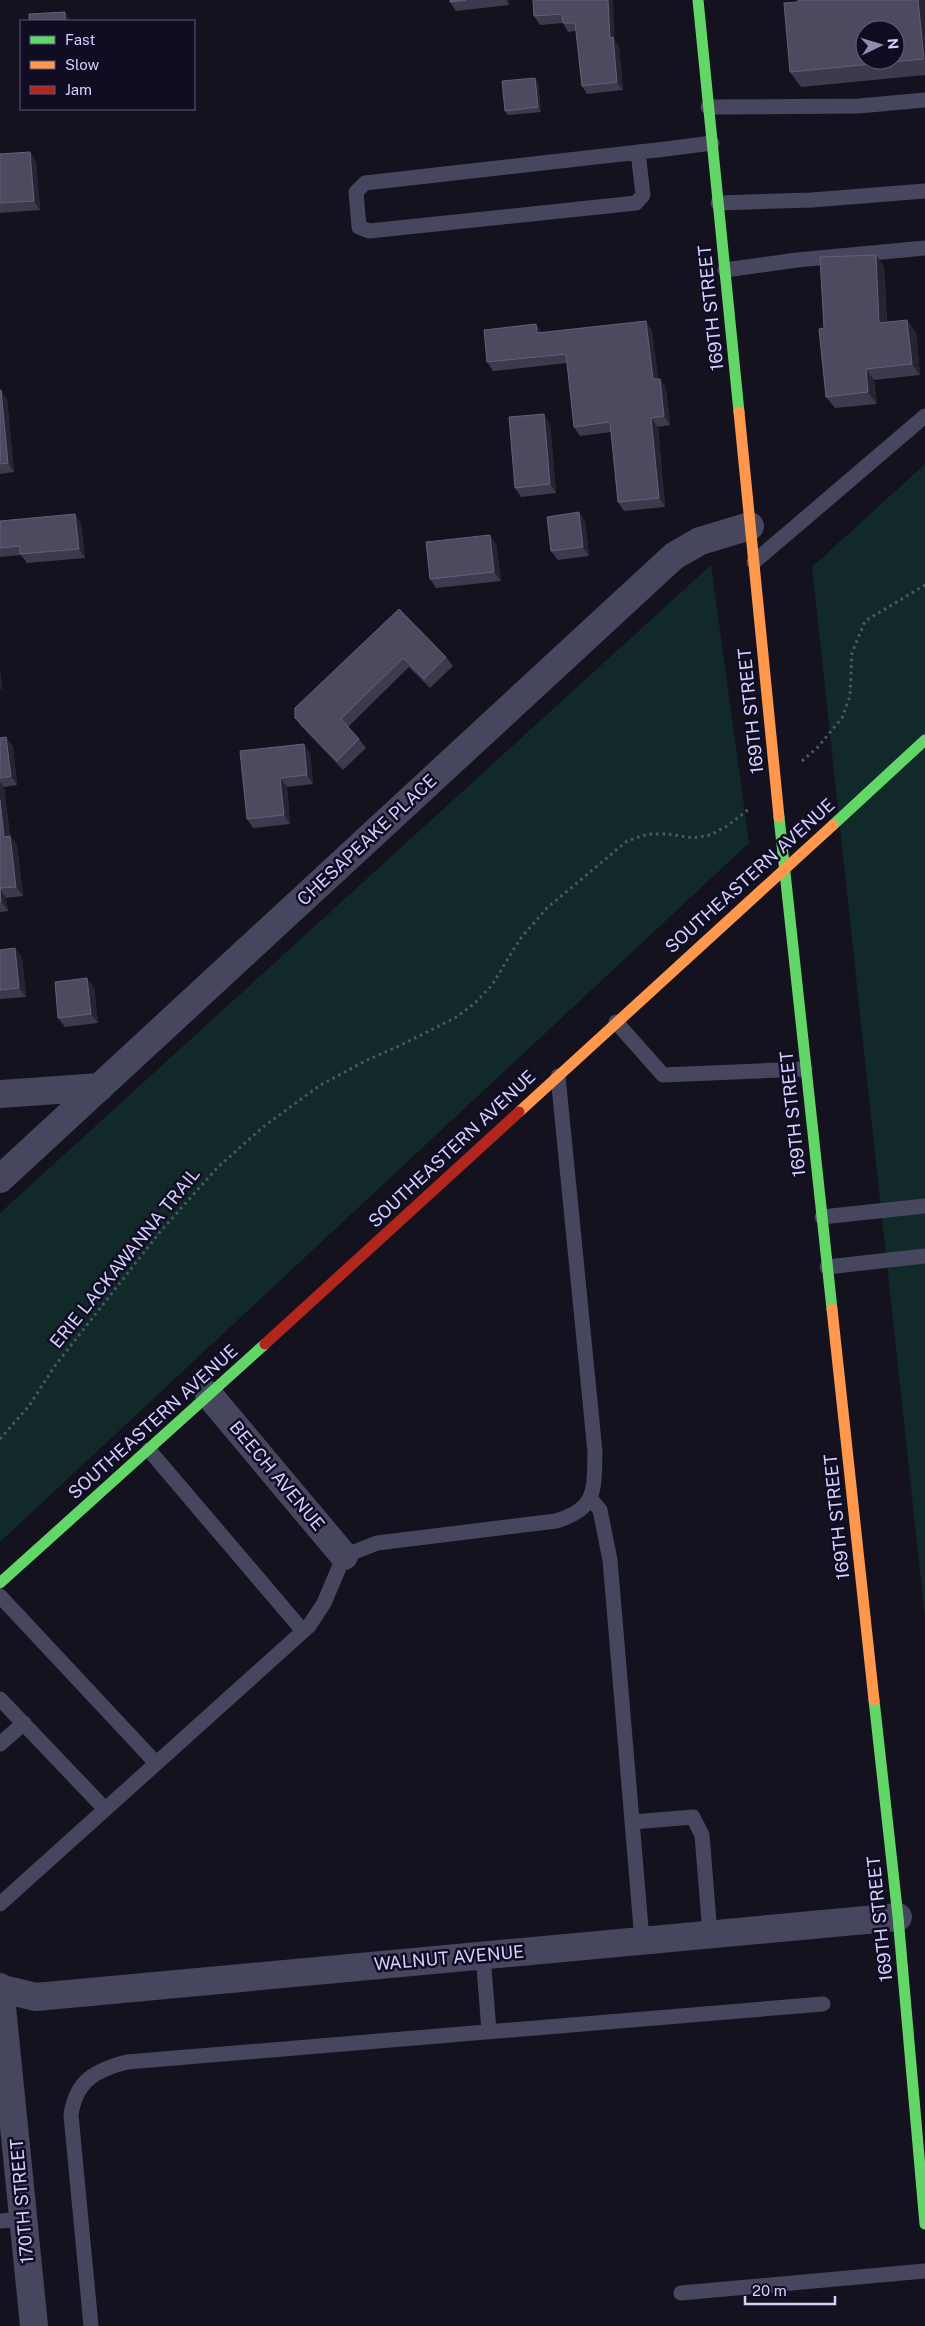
<svg xmlns="http://www.w3.org/2000/svg" width="925" height="2326" viewBox="0 0 925 2326" font-family="'Public Sans',sans-serif">
<style>
.green{fill:#112929}
.lines{fill:none;stroke-linecap:round;stroke-linejoin:round}
.path{stroke:#495966;stroke-width:3;stroke-dasharray:2.5 4;stroke-linecap:butt}
.lane{stroke:#47465f;stroke-width:15}
.street{stroke:#47465f;stroke-width:28}
.fast{stroke:#63d668;stroke-width:11}
.slow{stroke:#ff974d;stroke-width:11}
.jam{stroke:#b3261e;stroke-width:11}
.wall{fill:#3d3a4d}
.shaded-wall{fill:#262332}
.building{fill:#4d4a60;stroke:#625f79;fill-rule:evenodd}
.labels{text-anchor:middle;stroke-width:5;stroke-linejoin:round;paint-order:stroke}
.street-label{font-size:18px;fill:#d3cfff;stroke:#100d23}
</style>
<rect width="100%" height="100%" fill="#14121e"/>
<!-- green -->
<path class="green" d="M 925,464 L 925,1618 L 812,567 Z
M 711,565 L 749,843 L 0,1542 L 0,1213 Z"/>
<g class="lines">
<!-- path -->
<path class="path" d="M 802,761 L 817,748 L 842,718 L 850,696 L 852,653 L 865,621 L 925,585
M 0,1439 L 29,1406 L 54,1367 L 160,1232 L 217,1168 L 263,1127 L 319,1086 L 365,1061 L 399,1046 L 455,1018 L 475,1003 L 492,985 L 520,939 L 547,908 L 627,841 L 648,834 L 668,834 L 693,838 L 710,835 L 727,826 L 749,809"/>
<!-- lane -->
<path class="lane" d="M 708,107 L 859,106 L 925,100
M 638,152 L 643,195 L 636,203 L 369,231 L 359,227 L 356,192 L 365,183 L 666,149 L 712,143
M 718,203 L 812,200 L 925,191
M 725,270 L 797,260 L 925,248
M 754,562 L 925,416
M 616,1022 L 663,1075 L 805,1069
M 822,1217 L 925,1206
M 827,1267 L 925,1256
M 149,1450 L 303,1631
M 590,1498 L 600,1510 L 610,1560 L 642,1940
M 0,1596 L 156,1763
M 0,1699 L 105,1809
M 0,1744 L 24,1723
M 632,1822 L 693,1817 L 702,1835 L 710,1934
M 0,1904 L 309,1626 L 324,1603 L 344,1556 L 377,1543 L 556,1521 C 597,1509 594,1490 595,1452 L 558,1076
M 483,1955 L 489,2031
M 0,2221 L 24,2219
M 681,2293 L 925,2271
M 91,2326 L 71,2115 C 76,2080 96,2070 127,2062 L 823,2004"/>
<!-- street -->
<path class="street" d="M 0,1094 L 100,1087
M 0,1179 L 674,556 L 700,541 L 750,526
M 209,1395 L 344,1556
M 0,1987 L 34,2326
M 2,1989 L 36,1997 L 898,1917"/>
<!-- fast -->
<path class="fast" d="M 698,0 L 739,412
M 779,817 L 832,1309
M 833,825 L 925,740
M 0,1583 L 265,1344
M 874,1700 L 898,1917 L 925,2224"/>
<!-- slow -->
<path class="slow" d="M 739,412 L 779,817
M 519,1112 L 833,825
M 832,1309 L 874,1700"/>
<!-- jam -->
<path class="jam" d="M 265,1344 L 519,1112"/>
</g>
<!-- wall -->
<path class="wall" d="M 450,0 L 509,0 L 509,5 L 456,11 L 450,2 Z
M 533,0 L 615,41 L 619,46 L 623,90 L 587,94 L 582,86 L 576,31 L 568,32 L 563,23 L 540,25 L 534,16 Z
M 925,0 L 925,75 L 801,87 L 790,72 L 798,2 Z
M 535,78 L 538,82 L 541,112 L 508,115 L 505,111 Z
M 30,152 L 36,161 L 40,210 L 0,213 L 0,154 Z
M 884,266 L 887,322 L 916,332 L 920,375 L 874,380 L 877,404 L 835,408 L 826,397 L 824,328 Z
M 536,324 L 542,333 L 652,330 L 658,379 L 660,379 L 666,388 L 670,425 L 658,427 L 665,507 L 624,511 L 618,502 L 611,432 L 580,436 L 574,427 L 567,363 L 493,371 L 487,362 Z
M 0,390 L 7,399 L 14,472 L 0,474 Z
M 550,424 L 556,493 L 521,497 L 515,488 Z
M 0,521 L 81,523 L 85,558 L 27,563 L 21,555 L 0,557 Z
M 585,521 L 589,556 L 558,560 L 551,551 Z
M 496,544 L 501,581 L 436,588 L 430,579 Z
M 399,609 L 446,657 L 453,666 L 430,688 L 409,667 L 348,727 L 359,739 L 366,748 L 343,770 L 302,727 L 295,718 Z
M 0,738 L 13,746 L 17,785 L 4,787 L 10,836 L 17,845 L 23,896 L 6,898 L 8,911 L 0,912 Z
M 304,744 L 310,753 L 313,784 L 287,787 L 290,824 L 253,828 L 247,819 Z
M 0,950 L 22,957 L 26,997 L 0,999 Z
M 94,987 L 98,1023 L 65,1027 L 58,1018 Z"/>
<!-- shaded-wall -->
<path class="shaded-wall" d="M 506,0 L 509,0 L 509,5 Z
M 608,0 L 613,0 L 615,41 L 619,46 L 623,90 L 617,82 L 610,38 Z
M 918,0 L 925,0 L 925,61 L 924,59 Z
M 65,12 L 71,21 L 65,21 Z
M 535,78 L 538,82 L 541,112 L 538,107 Z
M 30,152 L 36,161 L 40,210 L 34,201 Z
M 876,255 L 884,266 L 887,334 L 879,323 Z
M 907,320 L 916,332 L 920,375 L 912,364 Z
M 646,321 L 652,330 L 659,388 L 653,379 Z
M 536,324 L 542,333 L 537,333 Z
M 866,369 L 874,380 L 877,404 L 868,392 Z
M 660,379 L 666,388 L 670,425 L 664,416 Z
M 1,390 L 7,399 L 14,472 L 8,463 Z
M 544,414 L 550,424 L 556,493 L 550,484 Z
M 651,418 L 658,427 L 665,507 L 659,498 Z
M 579,512 L 585,521 L 589,556 L 583,547 Z
M 75,514 L 81,523 L 85,558 L 79,549 Z
M 490,535 L 496,544 L 501,581 L 494,572 Z
M 0,668 L 3,692 L 0,688 Z
M 6,737 L 13,746 L 17,785 L 11,776 Z
M 304,744 L 310,753 L 313,784 L 307,775 Z
M 280,778 L 287,787 L 290,824 L 284,815 Z
M 0,782 L 4,787 L 11,846 L 4,837 L 0,800 Z
M 10,836 L 17,845 L 23,896 L 16,887 Z
M 0,888 L 6,898 L 8,911 L 1,902 Z
M 15,948 L 22,957 L 26,997 L 19,988 Z
M 87,978 L 94,987 L 98,1023 L 91,1014 Z"/>
<!-- building -->
<path class="building" d="M 450,0 L 466,0 L 450,2 Z
M 533,0 L 608,0 L 610,38 L 613,37 L 617,82 L 582,86 L 575,23 L 563,23 L 562,14 L 534,16 Z
M 798,0 L 918,0 L 924,59 L 790,72 L 784,3 L 798,2 ZM 865,30 L 895,30 L 895,60 L 865,60 Z
M 65,12 L 65,21 L 29,21 L 29,14 Z
M 535,78 L 538,107 L 505,111 L 502,81 Z
M 30,152 L 34,201 L 0,203 L 0,154 Z
M 876,255 L 879,323 L 907,320 L 912,364 L 866,369 L 868,392 L 826,397 L 819,329 L 824,328 L 820,257 Z
M 646,321 L 653,379 L 660,379 L 664,416 L 651,418 L 659,498 L 618,502 L 610,422 L 574,427 L 566,354 L 487,362 L 484,330 L 536,324 L 537,333 Z
M 0,390 L 1,390 L 8,463 L 0,464 Z
M 544,414 L 550,484 L 515,488 L 509,417 Z
M 579,512 L 583,547 L 551,551 L 547,517 Z
M 75,514 L 79,549 L 20,554 L 20,546 L 0,548 L 0,521 Z
M 490,535 L 494,572 L 430,579 L 426,542 Z
M 399,609 L 446,657 L 424,679 L 403,658 L 341,719 L 359,739 L 337,761 L 295,718 L 295,708 Z
M 6,737 L 11,776 L 0,778 L 0,738 Z
M 304,744 L 307,775 L 280,778 L 284,815 L 247,819 L 240,751 Z
M 0,800 L 4,837 L 10,836 L 16,887 L 0,888 L 1,902 L 0,902 Z
M 15,948 L 19,988 L 0,990 L 0,950 Z
M 87,978 L 91,1014 L 58,1018 L 55,982 Z"/>
<g class="labels">
<!-- street labels -->
<g class="street-label">
<text transform="translate(711 308) rotate(-96)" y="6">169TH STREET</text>
<text transform="translate(751 711) rotate(-96)" y="6">169TH STREET</text>
<text transform="translate(367 840) rotate(-43)" y="6">CHESAPEAKE PLACE</text>
<text transform="translate(750 876) rotate(-42)" y="6">SOUTHEASTERN AVENUE</text>
<text transform="translate(793 1114) rotate(-96)" y="6">169TH STREET</text>
<text transform="translate(452 1149) rotate(-43)" y="6">SOUTHEASTERN AVENUE</text>
<text transform="translate(125 1258) rotate(-51)" y="6">ERIE LACKAWANNA TRAIL</text>
<text transform="translate(153 1422) rotate(-42)" y="6">SOUTHEASTERN AVENUE</text>
<text transform="translate(277 1476) rotate(50)" y="6">BEECH AVENUE</text>
<text transform="translate(837 1517) rotate(-96)" y="6">169TH STREET</text>
<text transform="translate(880 1919) rotate(-96)" y="6">169TH STREET</text>
<text transform="translate(449 1958) rotate(-5)" y="6">WALNUT AVENUE</text>
<text transform="translate(22 2201) rotate(-95)" y="6">170TH STREET</text>
</g>
</g>
<!-- legend -->
<rect x="20" y="20" width="175" height="90" fill="#100d23" stroke="#5e5b7b"/>
<rect x="30" y="36" width="25" height="8" fill="#63d668" stroke="#5e5b7b"/>
<text x="65" y="45" font-size="15" fill="#d3cfff">Fast</text>
<rect x="30" y="61" width="25" height="8" fill="#ff974d" stroke="#5e5b7b"/>
<text x="65" y="70" font-size="15" fill="#d3cfff">Slow</text>
<rect x="30" y="86" width="25" height="8" fill="#b3261e" stroke="#5e5b7b"/>
<text x="65" y="95" font-size="15" fill="#d3cfff">Jam</text>
<!-- north arrow -->
<g transform="translate(880 45) rotate(85)"><circle r="24" fill="#100d23" stroke="#5e5b7b"/>
<path d="M0-4L9 19L0 12L-9 19Z" fill="#908db0"/>
<text y="-8" font-size="14" font-weight="bold" text-anchor="middle" fill="#d3cfff">N</text>
</g>
<!-- scale -->
<path d="M745 2296v8h90v-8" fill="none" stroke="#d3cfff" stroke-width="2.5"/>
<text x="752" y="2296" font-size="15" fill="#d3cfff" stroke="#100d23" stroke-width="4" paint-order="stroke">20 m</text>
</svg>
